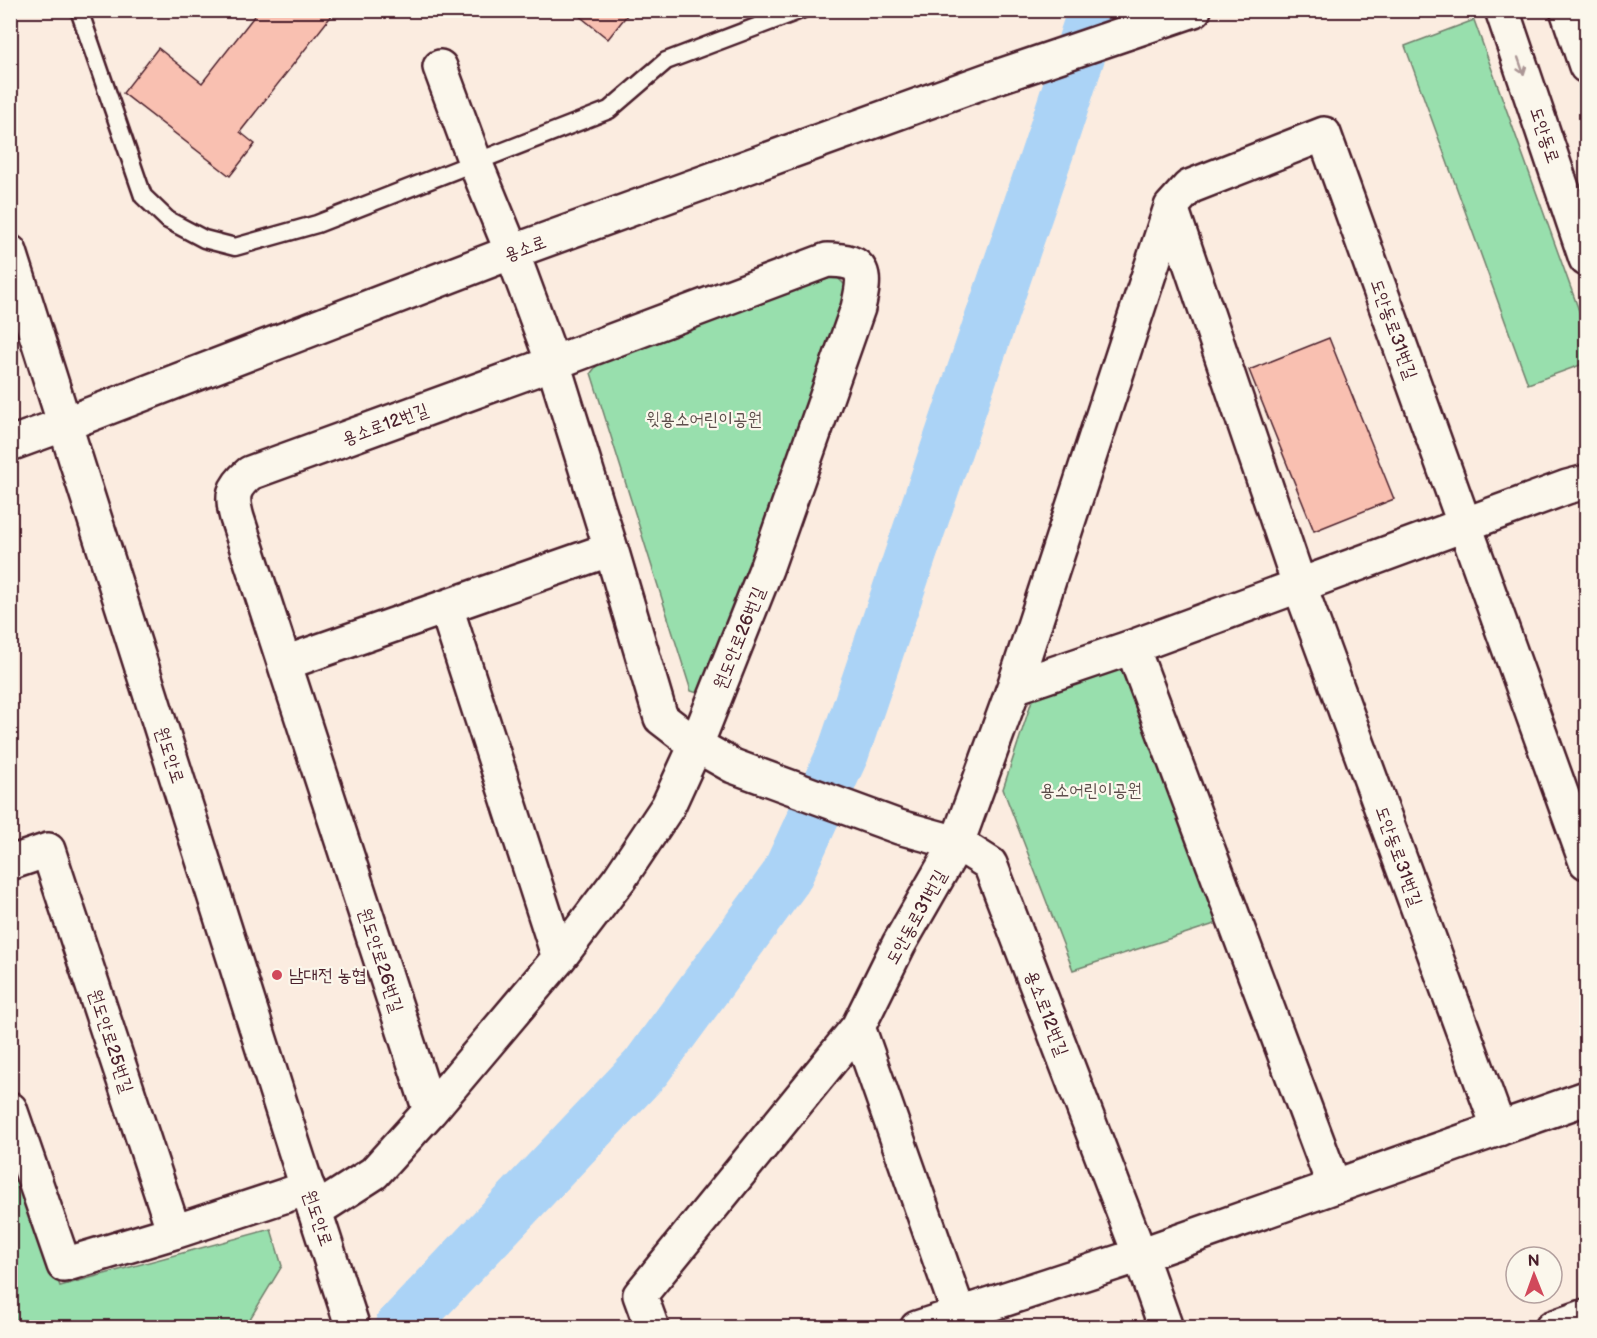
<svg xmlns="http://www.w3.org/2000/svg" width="1597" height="1338" viewBox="0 0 1597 1338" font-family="'Balsamiq Sans','Poor Story',sans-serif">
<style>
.green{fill:#98dfad;stroke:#717f6c;stroke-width:1.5}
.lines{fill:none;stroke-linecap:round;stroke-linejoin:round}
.river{stroke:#abd3f6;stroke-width:52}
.building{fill:#f9c0b1;stroke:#4a1f2b;stroke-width:1.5}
.service-casing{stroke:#4a1f2b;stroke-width:21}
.minor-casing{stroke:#4a1f2b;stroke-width:38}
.tertiary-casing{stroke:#4a1f2b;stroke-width:38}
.secondary-casing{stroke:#4a1f2b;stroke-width:38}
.service{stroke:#fbf7ec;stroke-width:16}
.minor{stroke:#fbf7ec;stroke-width:33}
.tertiary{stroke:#fbf7ec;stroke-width:33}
.secondary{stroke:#fbf7ec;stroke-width:33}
.oneway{stroke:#ab9695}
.poi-dot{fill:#d1495b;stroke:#fbf7ec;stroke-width:2}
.labels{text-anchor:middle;stroke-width:4.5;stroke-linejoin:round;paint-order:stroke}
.street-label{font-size:18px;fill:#4a1f2b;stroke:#fbf7ec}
.park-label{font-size:18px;fill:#5e4f4c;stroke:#fbf7ec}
.poi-label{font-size:18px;fill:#4a1f2b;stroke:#fbf7ec;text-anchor:start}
</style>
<rect width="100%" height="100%" fill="#fbece0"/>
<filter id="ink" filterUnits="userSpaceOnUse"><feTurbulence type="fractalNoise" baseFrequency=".0167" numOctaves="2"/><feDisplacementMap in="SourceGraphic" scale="12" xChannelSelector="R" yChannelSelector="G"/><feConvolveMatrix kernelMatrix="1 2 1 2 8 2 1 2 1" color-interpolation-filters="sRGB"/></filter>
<g filter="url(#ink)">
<!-- green -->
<path class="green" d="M 1474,20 L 1586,330 L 1586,363 L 1528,384 L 1405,46 Z
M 836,276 L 847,287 L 704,695 L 691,691 L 591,373 L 605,355 Z
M 1125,658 L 1227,920 L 1073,970 L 1003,789 L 1033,697 Z
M 10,1150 L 60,1286 L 271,1229 L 282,1266 L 245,1327 L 11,1327 Z"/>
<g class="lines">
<!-- river -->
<path class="river" d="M 400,1328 L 646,1068 L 786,877 L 843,753 L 1048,151 L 1094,10"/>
</g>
<!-- building -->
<path class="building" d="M 259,10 L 336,10 L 240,132 L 255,144 L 230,176 L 123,93 L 158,48 L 202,83 Z
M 572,10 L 631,10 L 608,39 Z
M 1329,338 L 1394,499 L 1314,531 L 1249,370 Z"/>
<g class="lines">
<!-- service casing -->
<g class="service-casing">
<path id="service" d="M 79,10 L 143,196 L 168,220 L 204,239 L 235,247 L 317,224 L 609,110 L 666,61 L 801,10"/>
</g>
<!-- minor casing -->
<g class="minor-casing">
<path id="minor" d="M 440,67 L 475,162 L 512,252 L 553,363 L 611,549 L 661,718 L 696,745 L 733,766 L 899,827 L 957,843 L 990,864 L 1140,1255 L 1166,1328
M 1171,207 L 1299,584 L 1499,1129
M 10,444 L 65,424
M 446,607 L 559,958
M 1132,647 L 1334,1186
M 285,663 L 611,549
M 1014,687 L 1132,647 L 1567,487 L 1586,482
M 10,863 L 48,850 L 174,1232
M 858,1027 L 959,1314
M 10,1109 L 64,1265 L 174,1232 L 308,1188
M 315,1211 L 374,1173 L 430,1111 L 559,958 L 620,878 L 668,806 L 696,745 L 766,569 L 858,308 C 866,274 867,260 827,260 L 553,363 L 250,473 C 232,488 231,496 237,518 L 430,1111
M 652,1328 L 640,1295 L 858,1027 L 899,944 L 957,843 L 1014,687 L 1171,207 L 1189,187 L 1324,134 L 1586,862
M 917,1328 L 1140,1255 L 1586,1098
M 1552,1328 L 1586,1316"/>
</g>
<!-- tertiary casing -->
<g class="tertiary-casing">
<path id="tertiary" d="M 10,252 L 295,1150 L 353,1328
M 65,424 L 512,252 L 988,80 L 1194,10"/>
</g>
<!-- secondary casing -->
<g class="secondary-casing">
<path id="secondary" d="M 1502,10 L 1586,259
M 1567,10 L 1586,66"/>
</g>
<!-- service -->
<use href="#service" class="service"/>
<!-- minor -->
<use href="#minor" class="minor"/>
<!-- tertiary -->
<use href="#tertiary" class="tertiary"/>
<!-- secondary -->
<use href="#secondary" class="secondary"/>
</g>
<!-- one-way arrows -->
<defs><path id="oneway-shaft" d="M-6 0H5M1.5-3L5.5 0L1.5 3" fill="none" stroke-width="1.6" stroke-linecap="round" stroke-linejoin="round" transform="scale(1.5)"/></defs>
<use class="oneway" href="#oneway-shaft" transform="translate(1521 66) rotate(71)"/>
</g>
<!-- markers -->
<circle class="poi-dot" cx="277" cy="975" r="6"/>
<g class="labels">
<!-- street labels -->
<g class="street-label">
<text transform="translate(1545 135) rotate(71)" y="6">도안동로</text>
<text transform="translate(525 248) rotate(-20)" y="6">용소로</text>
<text transform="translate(1394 329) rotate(70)" y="6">도안동로31번길</text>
<text transform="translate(385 424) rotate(-20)" y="6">용소로12번길</text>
<text transform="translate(739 638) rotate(-68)" y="6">원도안로26번길</text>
<text transform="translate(170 755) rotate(72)" y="6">원도안로</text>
<text transform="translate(1399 856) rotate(70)" y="6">도안동로31번길</text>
<text transform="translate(916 917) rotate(-61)" y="6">도안동로31번길</text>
<text transform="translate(381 960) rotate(72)" y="6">원도안로26번길</text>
<text transform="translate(1047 1013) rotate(69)" y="6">용소로12번길</text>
<text transform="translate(111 1041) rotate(72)" y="6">원도안로25번길</text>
<text transform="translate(318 1218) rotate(71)" y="6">원도안로</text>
</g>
<!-- park labels -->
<g class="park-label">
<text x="704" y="425">윗용소어린이공원</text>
<text x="1091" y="796">용소어린이공원</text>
</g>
<!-- poi labels -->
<g class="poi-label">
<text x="289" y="981">남대전 농협</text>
</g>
</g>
<!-- margin -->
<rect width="1597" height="1338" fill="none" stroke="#fbf7ec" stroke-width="36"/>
<rect x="18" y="18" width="1561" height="1302" fill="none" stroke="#4a1f2b" stroke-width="2" filter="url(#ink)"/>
<!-- north arrow -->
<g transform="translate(1534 1275) rotate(359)"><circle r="28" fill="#fbf7ec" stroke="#b4a19f" stroke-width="1.5"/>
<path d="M0-4.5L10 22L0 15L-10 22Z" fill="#d1495b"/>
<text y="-9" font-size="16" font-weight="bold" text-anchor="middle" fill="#4a1f2b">N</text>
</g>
</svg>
